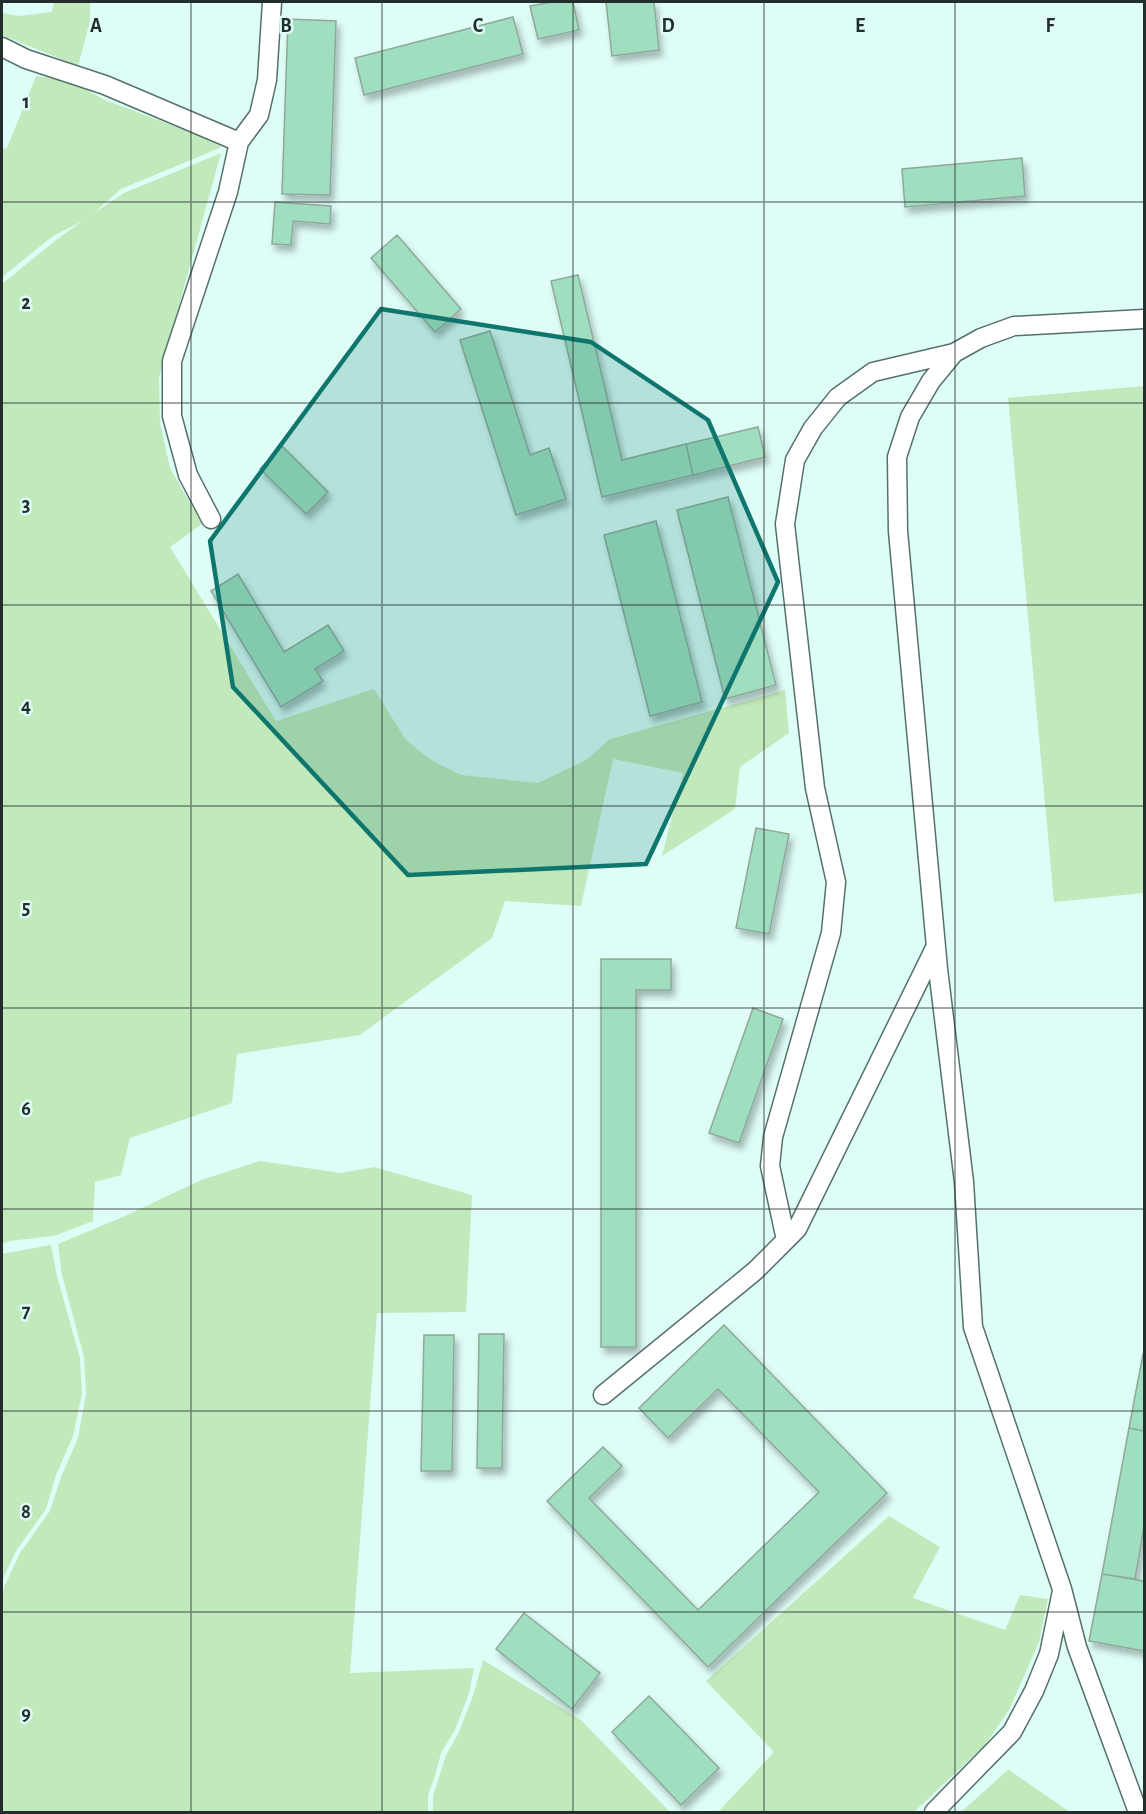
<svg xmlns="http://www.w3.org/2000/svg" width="1146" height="1814" viewBox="0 0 1146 1814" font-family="'Alegreya Sans',sans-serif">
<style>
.green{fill:#c2e9bb}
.building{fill:#9fdebe;stroke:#90a89b;stroke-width:1.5;filter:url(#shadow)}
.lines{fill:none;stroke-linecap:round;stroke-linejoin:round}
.lane-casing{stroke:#56716c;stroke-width:21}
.lane{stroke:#fff;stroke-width:18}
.marked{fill:#0f766e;fill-opacity:0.2;stroke:#0f766e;stroke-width:4.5;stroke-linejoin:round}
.grid{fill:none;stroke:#222e2c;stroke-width:1.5;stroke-opacity:0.55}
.grid-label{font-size:20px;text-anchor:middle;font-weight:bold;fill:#222e2c;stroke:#defdf7;stroke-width:5;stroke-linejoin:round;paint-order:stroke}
</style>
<defs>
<filter id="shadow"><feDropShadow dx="3.5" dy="6" stdDeviation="3" flood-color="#0004"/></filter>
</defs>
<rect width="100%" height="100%" fill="#defdf7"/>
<!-- green -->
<path class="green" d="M 54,2 L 90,2 L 90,21 L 78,66 L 2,35 L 2,13 L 18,16 L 52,12 Z
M 36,76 L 68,80 L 105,100 L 195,134 L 222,147 L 121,189 L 94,213 L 124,193 L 221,153 L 159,378 L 160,423 L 170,468 L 202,524 L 170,547 L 276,721 L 374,689 L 406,740 L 431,760 L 461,775 L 538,783 L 586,760 L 610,739 L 785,690 L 789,733 L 740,767 L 735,809 L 662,856 L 683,773 L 613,759 L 581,906 L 505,901 L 492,938 L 360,1035 L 237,1054 L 232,1103 L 130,1138 L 121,1175 L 95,1182 L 93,1221 L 54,1236 L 9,1241 L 2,1244 L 2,284 L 56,240 L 83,221 L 53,236 L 2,277 L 2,149 L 7,148 Z
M 1144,386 L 1144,893 L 1054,902 L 1008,398 Z
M 260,1161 L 341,1173 L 374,1167 L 472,1195 L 466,1312 L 377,1313 L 350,1673 L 474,1668 L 469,1693 L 455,1730 L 441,1753 L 435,1776 L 428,1795 L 428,1812 L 2,1812 L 2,1599 L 4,1587 L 20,1553 L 50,1511 L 61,1477 L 78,1438 L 86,1394 L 84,1357 L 62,1275 L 58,1244 L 125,1216 L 201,1180 Z
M 51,1245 L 57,1276 L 80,1358 L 82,1394 L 73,1436 L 56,1475 L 46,1509 L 16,1551 L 2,1581 L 2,1254 Z
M 889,1516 L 940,1547 L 913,1598 L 1005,1630 L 1020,1595 L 1048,1599 L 1039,1642 L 1009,1710 L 985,1745 L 914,1812 L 718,1812 L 774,1752 L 706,1681 Z
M 483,1660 L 581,1720 L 670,1812 L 433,1812 L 433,1796 L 446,1755 L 459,1732 L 474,1693 Z
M 1009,1769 L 1009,1770 L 1070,1812 L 961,1812 Z"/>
<!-- building -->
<path class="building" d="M 551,2 L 573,2 L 579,30 L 538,39 L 530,6 Z
M 606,2 L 654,2 L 659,50 L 612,56 Z
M 513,17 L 523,54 L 364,95 L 355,58 Z
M 288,19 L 336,21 L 330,195 L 282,194 Z
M 1022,158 L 1025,196 L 905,207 L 902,169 Z
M 275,202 L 331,206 L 330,224 L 293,221 L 291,245 L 272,244 Z
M 397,235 L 461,309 L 435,332 L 371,258 Z
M 578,275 L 622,460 L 686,444 L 693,475 L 602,497 L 551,281 Z
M 490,331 L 530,455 L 549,448 L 566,499 L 516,515 L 460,340 Z
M 758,427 L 765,457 L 693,475 L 686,444 Z
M 282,446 L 328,492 L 306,514 L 260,469 Z
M 728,497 L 776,685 L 725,699 L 677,510 Z
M 656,521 L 702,702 L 650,716 L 604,535 Z
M 238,574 L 284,652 L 328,625 L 344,651 L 315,669 L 323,681 L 281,707 L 211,591 Z
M 756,828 L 789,834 L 769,934 L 736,928 Z
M 601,959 L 671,959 L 671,990 L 636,990 L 636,1347 L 601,1347 Z
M 753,1008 L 783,1019 L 739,1143 L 709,1133 Z
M 724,1325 L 887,1493 L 708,1667 L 547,1501 L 603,1447 L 622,1466 L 589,1498 L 698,1610 L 819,1492 L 718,1389 L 668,1438 L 639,1408 Z
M 479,1334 L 504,1334 L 502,1468 L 477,1468 Z
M 424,1335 L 454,1335 L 452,1471 L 421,1471 Z
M 1143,1354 L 1144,1354 L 1144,1431 L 1129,1428 Z
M 1129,1428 L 1144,1431 L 1144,1527 L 1135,1579 L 1102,1574 Z
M 1102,1574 L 1144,1581 L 1144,1651 L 1089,1641 Z
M 524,1613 L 600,1673 L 572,1709 L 496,1649 Z
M 649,1696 L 719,1768 L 681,1805 L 612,1732 Z"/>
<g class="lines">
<!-- lane casing -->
<g class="lane-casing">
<path id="lane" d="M 2,47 L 26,59 L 105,85 L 239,142
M 211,519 L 188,475 L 172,416 L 172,361 L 228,192 L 239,142 L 259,115 L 267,80 L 272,2
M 786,1240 L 770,1166 L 773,1137 L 831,933 L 836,882 L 815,788 L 785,524 L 795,460 L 813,428 L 838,397 L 873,372 L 954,353
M 603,1395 L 755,1271 L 797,1229 L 935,948
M 934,1812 L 1012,1732 L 1034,1691 L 1049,1654 L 1062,1591
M 1138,1812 L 1077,1647 L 1062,1589 L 973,1327 L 964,1182 L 938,969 L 898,531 L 897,457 L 910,417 L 931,381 L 954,353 L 981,338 L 1014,326 L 1144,319"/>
</g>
<!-- lane -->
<use href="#lane" class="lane"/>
</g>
<!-- marked area -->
<path class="marked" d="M 381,309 L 591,342 L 708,420 L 778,582 L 646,864 L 408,875 L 233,687 L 210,541 Z"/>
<!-- grid -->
<path class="grid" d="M 191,2 L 191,1812M 382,2 L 382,1812M 573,2 L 573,1812M 764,2 L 764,1812M 955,2 L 955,1812M 2,202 L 1144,202M 2,403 L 1144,403M 2,605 L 1144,605M 2,806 L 1144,806M 2,1008 L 1144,1008M 2,1209 L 1144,1209M 2,1411 L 1144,1411M 2,1612 L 1144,1612"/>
<g class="grid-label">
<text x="96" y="32">A</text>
<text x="286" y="32">B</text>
<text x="478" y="32">C</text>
<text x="668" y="32">D</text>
<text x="860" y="32">E</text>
<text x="1050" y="32">F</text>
<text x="26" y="108">1</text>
<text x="26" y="309">2</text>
<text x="26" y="511">3</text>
<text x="26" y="712">4</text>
<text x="26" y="914">5</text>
<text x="26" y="1115">6</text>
<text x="26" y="1317">7</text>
<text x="26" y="1518">8</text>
<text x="26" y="1720">9</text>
</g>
<!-- border -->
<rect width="1146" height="1814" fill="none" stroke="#222e2c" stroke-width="6"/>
</svg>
